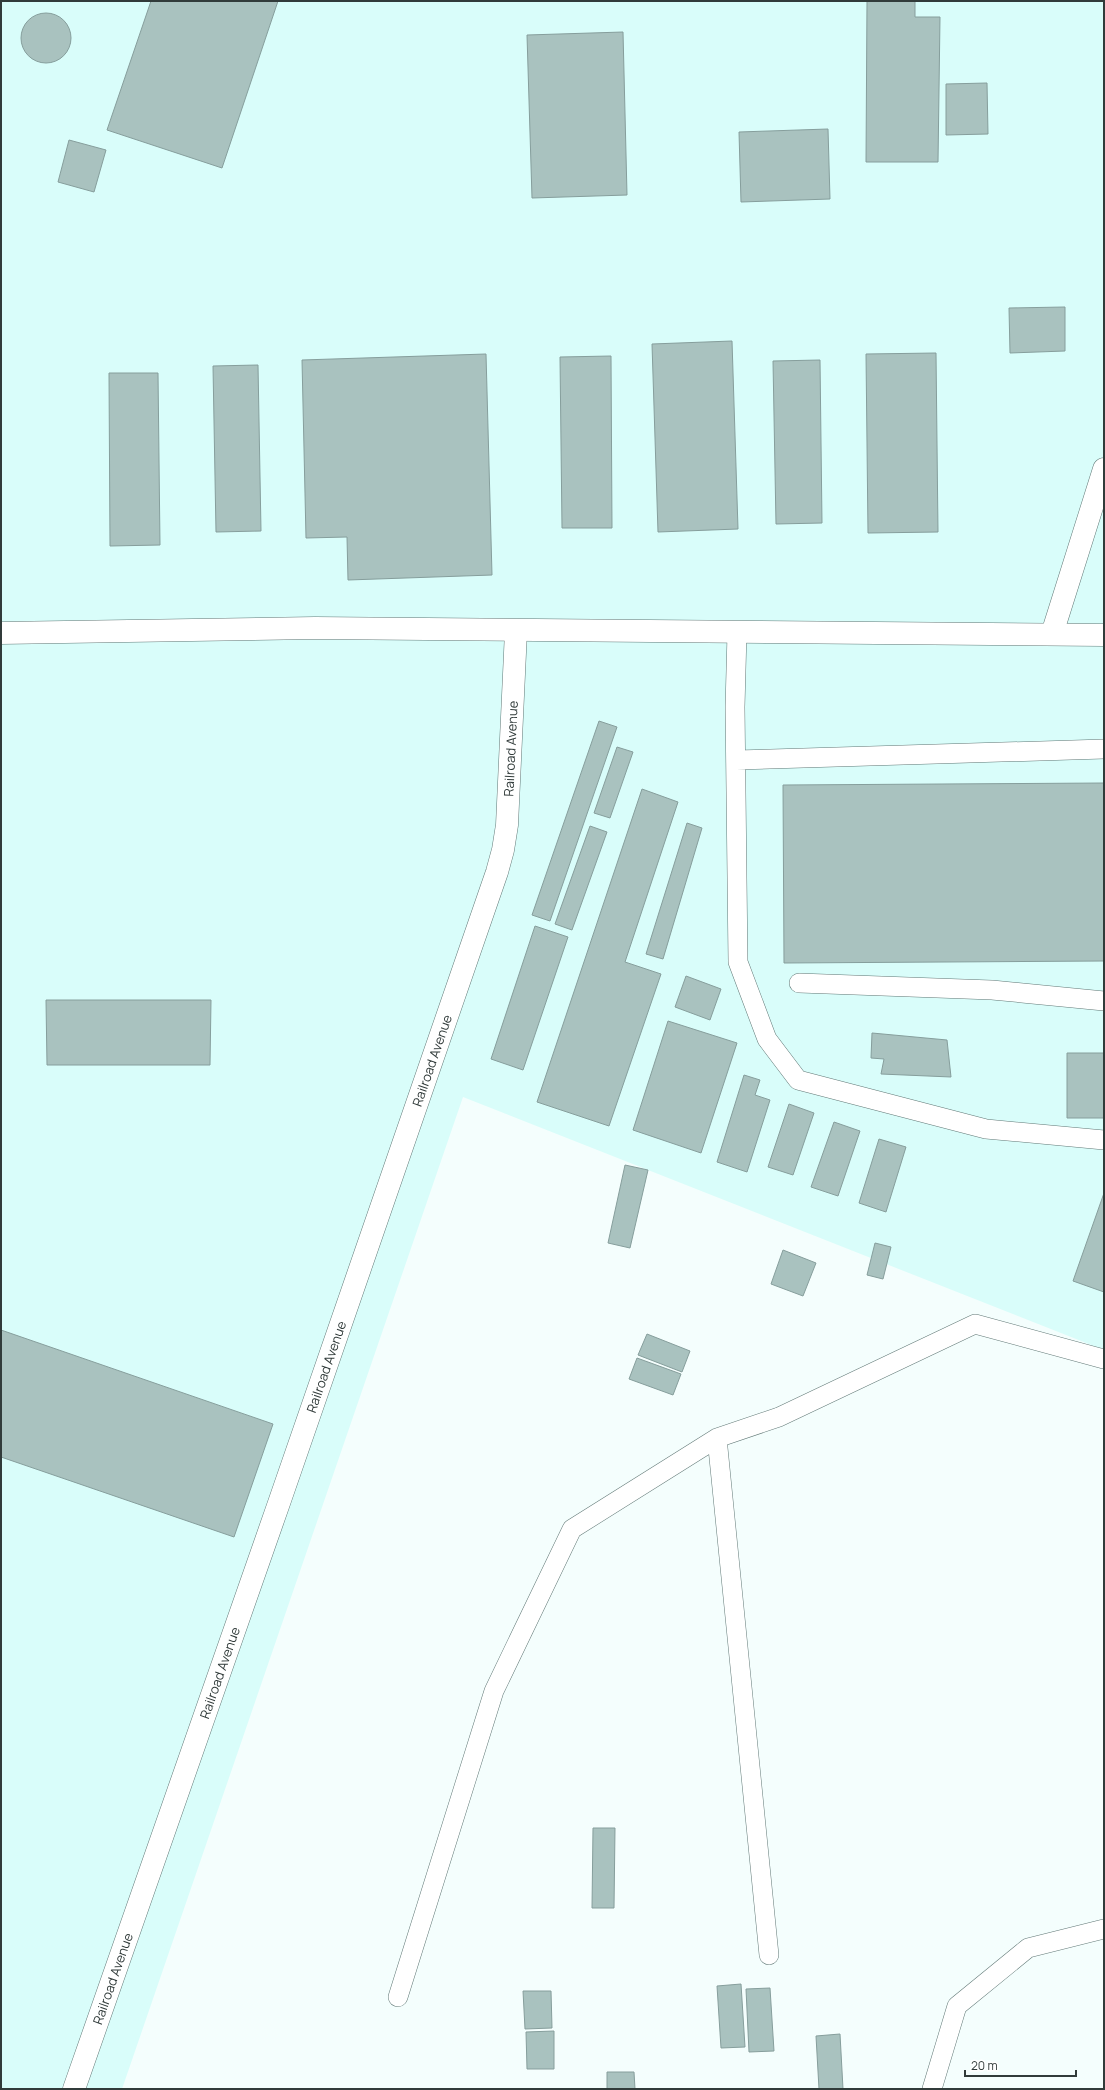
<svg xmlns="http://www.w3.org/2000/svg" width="1105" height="2090" viewBox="0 0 1105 2090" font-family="Manrope,sans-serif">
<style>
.built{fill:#d9fdfa}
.building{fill:#a9c2bf;stroke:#869e9c}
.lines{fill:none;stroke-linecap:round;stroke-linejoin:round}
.service-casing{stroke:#627977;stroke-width:20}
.minor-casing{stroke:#627977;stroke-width:23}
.tertiary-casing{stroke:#627977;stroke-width:23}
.service{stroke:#fff;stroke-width:19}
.minor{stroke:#fff;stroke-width:22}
.tertiary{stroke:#fff;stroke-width:22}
.labels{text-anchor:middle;stroke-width:3;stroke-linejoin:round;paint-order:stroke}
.street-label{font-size:13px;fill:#313b3a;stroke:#fff}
</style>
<rect width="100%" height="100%" fill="#f4fefd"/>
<!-- built -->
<path class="built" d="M 1,1 L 1104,1 L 1104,1350 L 463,1097 L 122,2089 L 1,2089 Z"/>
<!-- building -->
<path class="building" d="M 151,1 L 278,1 L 222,168 L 107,130 Z
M 867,1 L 915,1 L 915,17 L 940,17 L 938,162 L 866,162 Z
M21 38a25 25 0 1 1 50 0a25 25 0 1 1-50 0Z
M 623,32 L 627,195 L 532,198 L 527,35 Z
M 987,83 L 988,134 L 946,135 L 946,84 Z
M 828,129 L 830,199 L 741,202 L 739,132 Z
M 69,140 L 106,150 L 94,192 L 58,182 Z
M 1065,307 L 1065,351 L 1010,353 L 1009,308 Z
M 732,341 L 738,529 L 658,532 L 652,344 Z
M 936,353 L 938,532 L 868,533 L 866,354 Z
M 486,354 L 492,575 L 348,580 L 347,537 L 306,538 L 302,360 Z
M 611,356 L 612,528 L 562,528 L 560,357 Z
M 820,360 L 822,523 L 776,524 L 773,361 Z
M 258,365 L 261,531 L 216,532 L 213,366 Z
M 109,373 L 158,373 L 160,545 L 110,546 Z
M 599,721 L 617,727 L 550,921 L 532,915 Z
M 617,747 L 633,752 L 610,818 L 594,813 Z
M 1104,783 L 1104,961 L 784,963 L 783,785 Z
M 642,789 L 678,802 L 625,962 L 661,974 L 609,1126 L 537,1102 Z
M 687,823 L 702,828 L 663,959 L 646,954 Z
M 590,826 L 607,832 L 572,930 L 555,924 Z
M 535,926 L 568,937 L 523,1070 L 491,1059 Z
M 686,976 L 721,989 L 710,1020 L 675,1007 Z
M 46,1000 L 211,1000 L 210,1065 L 47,1065 Z
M 668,1021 L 737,1043 L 701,1153 L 633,1130 Z
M 872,1033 L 947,1040 L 951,1077 L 881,1074 L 884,1059 L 871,1058 Z
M 1067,1053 L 1104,1053 L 1104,1118 L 1067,1118 Z
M 744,1075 L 760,1080 L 755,1095 L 770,1100 L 747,1172 L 717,1162 Z
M 789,1104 L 814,1113 L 793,1175 L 768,1167 Z
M 834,1122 L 860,1131 L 838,1196 L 811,1187 Z
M 879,1139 L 906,1147 L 886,1212 L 859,1203 Z
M 625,1165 L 648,1170 L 630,1248 L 608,1243 Z
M 1104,1193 L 1104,1292 L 1073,1281 Z
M 875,1243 L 891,1247 L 883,1279 L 867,1275 Z
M 783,1250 L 816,1263 L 803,1296 L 771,1284 Z
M 1,1330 L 273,1424 L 234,1537 L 1,1457 Z
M 647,1334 L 690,1351 L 682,1372 L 638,1355 Z
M 637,1358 L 681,1374 L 673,1395 L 629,1379 Z
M 593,1828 L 615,1828 L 614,1908 L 592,1908 Z
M 741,1984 L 745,2047 L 721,2048 L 717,1986 Z
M 770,1988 L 774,2051 L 749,2052 L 746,1989 Z
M 523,1991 L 551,1991 L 552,2028 L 525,2029 Z
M 554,2031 L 554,2069 L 527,2069 L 526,2032 Z
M 840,2034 L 843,2089 L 819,2089 L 816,2036 Z
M 607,2072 L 634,2072 L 635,2089 L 607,2089 Z"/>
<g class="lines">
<!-- service casing -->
<g class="service-casing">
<path id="service" d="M 737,633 L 735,707 L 738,962 L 767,1039 L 798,1080 L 986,1129 L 1104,1140
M 736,760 L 1104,749
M 799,983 L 992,990 L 1104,1001
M 717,1438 L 769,1955
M 398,1997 L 494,1691 L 572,1529 L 717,1438 L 779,1417 L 975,1324 L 1104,1359
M 932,2089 L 957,2006 L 1028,1948 L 1104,1929"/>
</g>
<!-- minor casing -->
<g class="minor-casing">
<g id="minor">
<path d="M 1052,634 L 1104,469"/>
<path id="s1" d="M 74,2089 L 279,1503 L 497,872 L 503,850 L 507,825 L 516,631"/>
</g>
</g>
<!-- tertiary casing -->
<g class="tertiary-casing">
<path id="tertiary" d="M 1,633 L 315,628 L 1104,635"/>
</g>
<!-- service -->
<use href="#service" class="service"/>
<!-- minor -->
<use href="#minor" class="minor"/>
<!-- tertiary -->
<use href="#tertiary" class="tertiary"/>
</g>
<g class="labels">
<!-- street labels -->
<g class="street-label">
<text dy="5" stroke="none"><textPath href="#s1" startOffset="1413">Railroad Avenue</textPath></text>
<text dy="5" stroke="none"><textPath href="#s1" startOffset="1089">Railroad Avenue</textPath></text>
<text dy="5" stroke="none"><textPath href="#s1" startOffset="765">Railroad Avenue</textPath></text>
<text dy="5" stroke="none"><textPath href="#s1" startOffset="441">Railroad Avenue</textPath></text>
<text dy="5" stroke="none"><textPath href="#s1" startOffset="117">Railroad Avenue</textPath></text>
</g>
</g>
<!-- border -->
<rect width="1105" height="2090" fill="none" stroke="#313b3a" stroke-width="4"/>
<!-- scale -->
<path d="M965 2070v6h111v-6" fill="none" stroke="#313b3a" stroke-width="2"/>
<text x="971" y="2070" font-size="12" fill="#313b3a" stroke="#ffffff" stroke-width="3" paint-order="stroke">20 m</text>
</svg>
